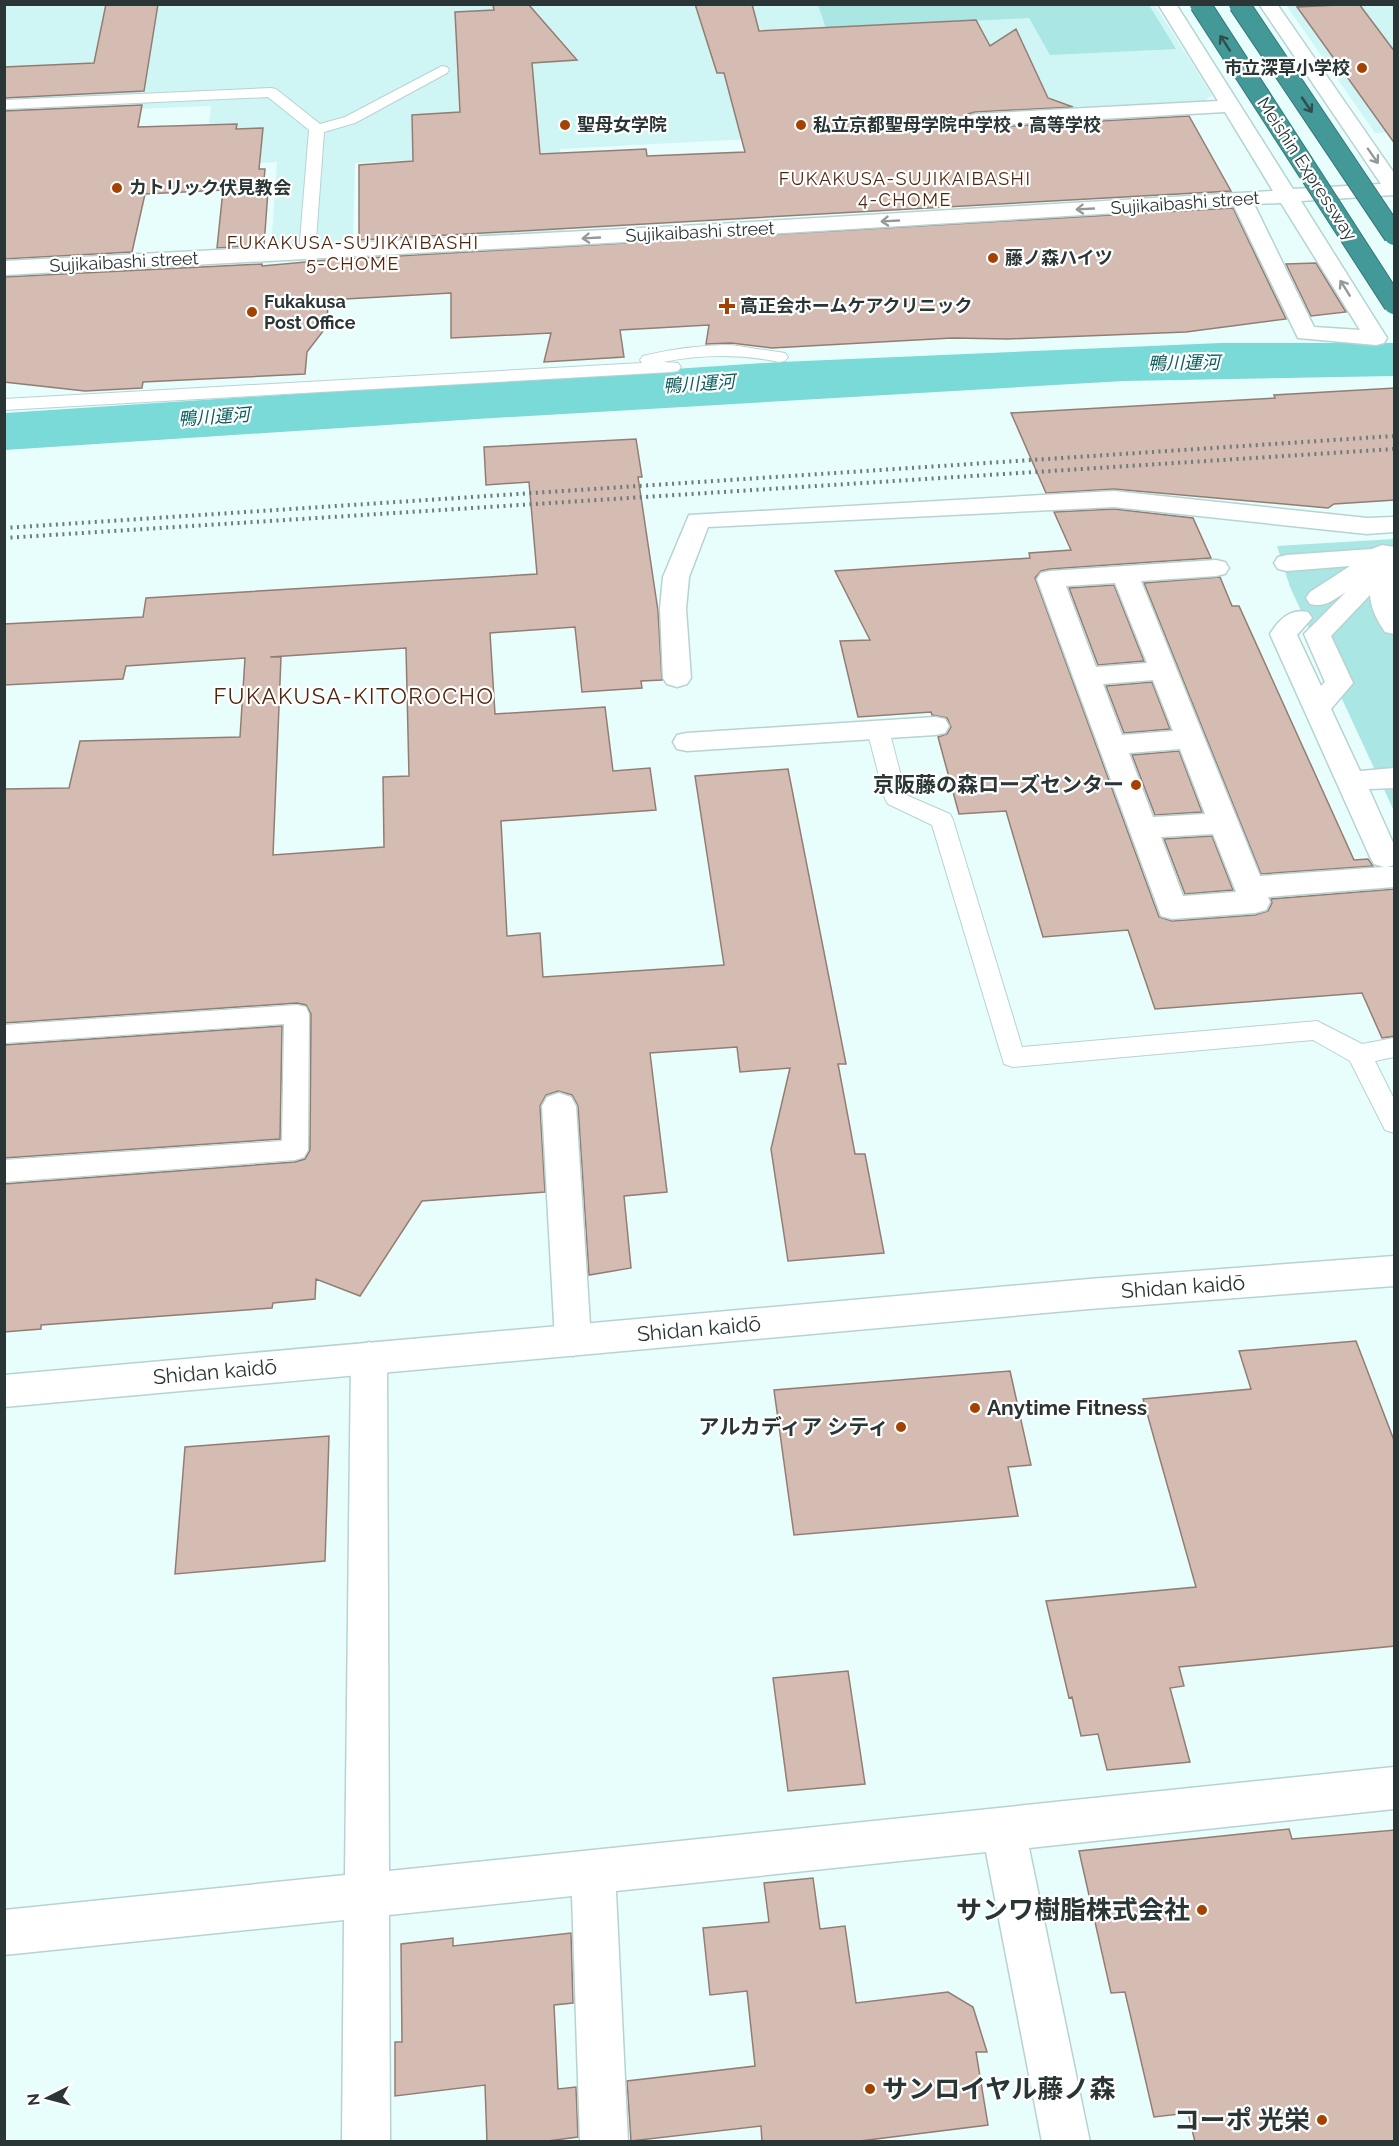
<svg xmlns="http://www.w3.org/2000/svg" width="1399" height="2146" viewBox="0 0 1399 2146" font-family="Raleway,'Noto Sans JP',sans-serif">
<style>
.built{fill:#cff6f5}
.green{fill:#a9e6e4}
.water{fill:#7adad7}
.building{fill:#d4bcb2;stroke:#937d73;stroke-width:1.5;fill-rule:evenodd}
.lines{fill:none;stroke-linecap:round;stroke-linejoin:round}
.lane-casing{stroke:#b6d3d2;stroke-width:2}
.street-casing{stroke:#b6d3d2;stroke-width:3}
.secondary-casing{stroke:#b6d3d2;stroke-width:3}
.lane{fill:#fff;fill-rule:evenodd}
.street{fill:#fff;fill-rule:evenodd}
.secondary{fill:#fff;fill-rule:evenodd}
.rail{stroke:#6d7c7b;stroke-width:4;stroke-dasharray:2 4.5;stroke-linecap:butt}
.highway-bridge-casing{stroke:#3a7675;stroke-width:22;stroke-linecap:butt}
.highway-bridge{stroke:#439997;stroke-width:20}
.oneway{stroke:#304e4e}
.oneway2{stroke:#949a9a}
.poi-dot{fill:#a44201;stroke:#fff;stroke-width:2}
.labels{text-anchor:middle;stroke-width:4.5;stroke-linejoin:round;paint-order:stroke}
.far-poi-label{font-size:18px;font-weight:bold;fill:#2a3535;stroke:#fff;text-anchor:start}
.far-street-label{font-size:18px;fill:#2a3535;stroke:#fff}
.far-neighbourhood-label{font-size:18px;letter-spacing:1.5px;fill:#53230a;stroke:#fff}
.far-water-label{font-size:18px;font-style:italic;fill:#0a605e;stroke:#fff}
.poi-label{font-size:21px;font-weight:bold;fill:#2a3535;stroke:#fff;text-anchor:end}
.street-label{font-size:21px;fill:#2a3535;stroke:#fff}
.neighbourhood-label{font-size:22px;letter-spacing:1.5px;fill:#53230a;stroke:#fff}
.near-poi-label{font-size:26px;font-weight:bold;fill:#2a3535;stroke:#fff;text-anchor:end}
</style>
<rect width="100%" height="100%" fill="#e7fefd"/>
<!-- built -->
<path class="built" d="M 4,5 L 1155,5 L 1212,95 L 1199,106 L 965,117 L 964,123 L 861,133 L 560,149 L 561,164 L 555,165 L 563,233 L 447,240 L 445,192 L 455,158 L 355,163 L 353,244 L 271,248 L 277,162 L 203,166 L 211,106 L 86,111 L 5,178 Z
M 1286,5 L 1394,5 L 1394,132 L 1375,133 Z"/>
<!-- green -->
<path class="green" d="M 818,5 L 1149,5 L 1176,49 L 1050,55 L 1029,18 L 826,28 Z
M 1394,539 L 1394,811 L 1290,587 L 1277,546 Z"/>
<!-- water -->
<path class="water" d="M 1221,343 L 1394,343 L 1394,376 L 1124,381 L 477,419 L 5,450 L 5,413 L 781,362 Z"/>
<!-- building -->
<path class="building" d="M 106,4 L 158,4 L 144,91 L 4,98 L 4,67 L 94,63 Z
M 695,4 L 752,4 L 759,31 L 976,20 L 990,46 L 1016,29 L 1048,98 L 1073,107 L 975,112 L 968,114 L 964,119 L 967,125 L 976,128 L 1189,116 L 1231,191 L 359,240 L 359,165 L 413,161 L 412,115 L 460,112 L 455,12 L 494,10 L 493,5 L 529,5 L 577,60 L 532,63 L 540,154 L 646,149 L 647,156 L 745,152 L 724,73 L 717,73 Z
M 1359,4 L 1395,52 L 1395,144 L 1297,7 Z
M 142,105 L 138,127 L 237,124 L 236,129 L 263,128 L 259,169 L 265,169 L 263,191 L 268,191 L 264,245 L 217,248 L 223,190 L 145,194 L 132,252 L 4,259 L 4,111 Z
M 1233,208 L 1286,319 L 1186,332 L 1008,339 L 952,338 L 772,348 L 731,343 L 706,344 L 709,325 L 620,330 L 624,357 L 544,362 L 551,333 L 451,338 L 451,293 L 328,300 L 327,326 L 307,352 L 305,374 L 143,382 L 142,388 L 85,391 L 4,382 L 4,277 L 262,264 L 262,266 L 328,260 Z
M 1316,263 L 1346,312 L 1311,316 L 1286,264 Z
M 1395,388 L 1395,500 L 1334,504 L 1328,508 L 1114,489 L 1046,493 L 1011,413 L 1275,398 L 1274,395 Z
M 636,439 L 642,477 L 638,477 L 658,611 L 662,680 L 641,681 L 642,688 L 582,692 L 575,627 L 490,633 L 495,714 L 605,707 L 613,771 L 650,768 L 656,810 L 501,821 L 507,936 L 540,933 L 543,977 L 724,965 L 695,776 L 788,769 L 846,1064 L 838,1064 L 855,1154 L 865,1154 L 884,1253 L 788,1261 L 771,1149 L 790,1068 L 740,1072 L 737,1047 L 650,1053 L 667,1192 L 624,1196 L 631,1268 L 589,1275 L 578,1106 L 572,1095 L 558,1091 L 546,1095 L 540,1106 L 545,1192 L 422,1201 L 360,1296 L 316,1279 L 315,1299 L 273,1303 L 272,1308 L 41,1325 L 41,1329 L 4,1332 L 4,1184 L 295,1162 L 305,1159 L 310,1150 L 311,1014 L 306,1005 L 297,1003 L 4,1023 L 4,789 L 69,788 L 80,741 L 240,737 L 245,658 L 126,666 L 123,679 L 4,685 L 4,624 L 143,617 L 146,598 L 537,574 L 529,482 L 486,485 L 484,447 ZM 406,648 L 409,776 L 383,777 L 384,847 L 273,855 L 281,657 L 270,657 Z
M 1114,509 L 1193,518 L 1211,558 L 1050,569 L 1041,571 L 1035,578 L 1159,917 L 1172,921 L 1255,915 L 1268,911 L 1272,903 L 1271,899 L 1395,889 L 1395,1036 L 1382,1038 L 1362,993 L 1155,1009 L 1128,930 L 1043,937 L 1006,811 L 959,814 L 938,737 L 947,734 L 951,727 L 947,718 L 932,715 L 931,712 L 858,717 L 840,641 L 870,640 L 835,571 L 1030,558 L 1029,553 L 1071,550 L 1054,512 Z
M 1220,577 L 1232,606 L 1239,606 L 1354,860 L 1368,859 L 1373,866 L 1261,874 L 1144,583 Z
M 1114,585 L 1144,661 L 1098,665 L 1069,588 Z
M 1152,682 L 1170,729 L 1124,733 L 1106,686 Z
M 1179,751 L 1202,812 L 1155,815 L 1132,755 Z
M 1212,836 L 1233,890 L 1185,894 L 1164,839 Z
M 282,1026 L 280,1139 L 4,1158 L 4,1045 Z
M 1356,1341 L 1395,1443 L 1395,1646 L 1179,1667 L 1184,1686 L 1170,1688 L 1190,1762 L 1107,1770 L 1098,1734 L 1081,1736 L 1072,1697 L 1069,1698 L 1046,1601 L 1196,1587 L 1143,1399 L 1251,1389 L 1239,1351 Z
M 1010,1371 L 1031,1465 L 1008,1467 L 1018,1516 L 794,1535 L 774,1390 Z
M 329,1436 L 325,1561 L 175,1574 L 185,1447 Z
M 848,1671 L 865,1784 L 788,1791 L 773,1678 Z
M 1289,1829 L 1292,1839 L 1395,1830 L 1395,2142 L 1195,2142 L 1188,2113 L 1154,2117 L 1125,1992 L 1111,1993 L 1079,1851 Z
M 813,1878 L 820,1929 L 845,1926 L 856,2003 L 948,1992 L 973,2007 L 987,2052 L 976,2052 L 988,2125 L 852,2142 L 762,2142 L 761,2126 L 631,2141 L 627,2081 L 755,2066 L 747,1991 L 710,1995 L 703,1928 L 769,1922 L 764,1883 Z
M 571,1933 L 573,2003 L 554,2005 L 558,2089 L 576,2087 L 578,2137 L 540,2142 L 487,2142 L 485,2085 L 395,2096 L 395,2042 L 402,2042 L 401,1944 L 453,1938 L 453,1946 Z"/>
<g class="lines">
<!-- lane casing -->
<g class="lane-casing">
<path id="lane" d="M 442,66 L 447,67 L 449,70 L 447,73 L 355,123 L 324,132 L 315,253 L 307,258 L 299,253 L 309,130 L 268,97 L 4,109 L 5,100 L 271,88 L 276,89 L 320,124 L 345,117 Z
M 731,345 L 785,353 L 788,357 L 785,361 L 779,362 C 740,354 702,354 663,362 L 678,363 L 681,367 L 678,371 L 672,372 L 4,410 L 4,399 L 642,363 L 640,360 L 643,356 C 672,349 701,345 731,345 Z
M 878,723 L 886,725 L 889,730 L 906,795 L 950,814 L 953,820 L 1022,1047 L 1317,1021 L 1362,1044 L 1394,1038 L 1394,1057 L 1375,1061 L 1394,1099 L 1394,1133 L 1385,1130 L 1350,1061 L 1313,1040 L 1013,1067 L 1004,1064 L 932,825 L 888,804 L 885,799 L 867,730 L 870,725 Z
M 297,1005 L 306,1007 L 309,1014 L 308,1150 L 304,1157 L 295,1160 L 4,1182 L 4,1160 L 282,1141 L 284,1024 L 4,1043 L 4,1025 Z"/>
</g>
<!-- street casing -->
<g class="street-casing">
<path id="street" d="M 1158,4 L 1176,4 L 1293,189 L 1381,184 L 1259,4 L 1277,4 L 1394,173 L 1394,195 L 1301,201 L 1387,338 L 1384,343 L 1376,345 L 1298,338 L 1234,206 L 699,238 L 4,275 L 4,261 L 699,225 L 1273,191 L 1225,112 L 976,126 L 969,124 L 966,120 L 969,116 L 976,114 L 1218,101 ZM 1281,203 L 1360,330 L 1314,327 L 1254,204 Z
M 1114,491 L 1367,518 L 1394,517 L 1394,532 L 1367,534 L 1114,507 L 708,527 L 689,577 L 686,609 L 691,678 L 687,684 L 677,687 L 667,684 L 663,678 L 660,609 L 663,577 L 689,515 Z
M 1382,545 L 1394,547 L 1394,634 L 1385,632 C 1377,620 1371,609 1370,595 L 1331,636 L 1353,683 L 1331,709 L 1360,771 L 1394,768 L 1394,788 L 1369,789 L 1394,845 L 1394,865 L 1387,867 L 1394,867 L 1394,887 L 1268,897 L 1270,902 L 1266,910 L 1255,913 L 1172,919 L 1161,916 L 1037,579 L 1041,573 L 1050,571 L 1216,560 L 1225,562 L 1229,568 L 1225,574 L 1216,576 L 1141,581 L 1260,876 L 1384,867 L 1374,864 L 1370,857 L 1270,634 C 1279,619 1291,608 1308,612 L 1312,618 L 1297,635 L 1321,686 L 1325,682 L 1304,634 L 1346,592 C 1333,600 1325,608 1310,604 L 1306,598 L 1310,592 L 1350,566 L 1287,571 L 1278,569 L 1274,563 L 1278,557 L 1287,555 L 1372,549 ZM 1115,583 L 1147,663 L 1096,667 L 1066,586 ZM 1153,680 L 1173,731 L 1122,735 L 1103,684 ZM 1180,749 L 1205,814 L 1153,817 L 1129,753 ZM 1213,834 L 1236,892 L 1183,896 L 1161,837 Z
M 935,717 L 945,719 L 949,726 L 945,733 L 935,735 L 687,751 L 677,749 L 673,742 L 677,735 L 687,733 Z
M 559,1093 L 571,1097 L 576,1106 L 591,1340 L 586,1351 L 573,1356 L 560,1351 L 555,1340 L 542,1106 L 547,1097 Z
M 369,1342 L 382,1347 L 387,1358 L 389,1871 L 1394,1767 L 1394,1809 L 1029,1848 L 1090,2142 L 1042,2142 L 986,1852 L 616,1891 L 628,2142 L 580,2142 L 572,1896 L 389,1915 L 390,2142 L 342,2142 L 344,1920 L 4,1955 L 4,1910 L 345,1875 L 351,1358 L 356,1347 Z"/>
</g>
<!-- secondary casing -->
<g class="secondary-casing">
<path id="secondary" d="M 1394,1256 L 1394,1286 L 1089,1309 L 4,1407 L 4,1375 L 1089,1279 Z"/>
</g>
<!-- lane -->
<use href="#lane" class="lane"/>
<!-- street -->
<use href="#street" class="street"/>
<!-- secondary -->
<use href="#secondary" class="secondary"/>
<!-- rail -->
<path class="rail" d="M 4,528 L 1394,436
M 4,538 L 1394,449"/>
<!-- highway-bridge casing -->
<g class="highway-bridge-casing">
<path id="highway-bridge" d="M 1200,4 L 1394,304
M 1239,4 L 1394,235"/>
</g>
<!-- highway-bridge -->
<use href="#highway-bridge" class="highway-bridge"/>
</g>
<!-- one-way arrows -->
<defs><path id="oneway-shaft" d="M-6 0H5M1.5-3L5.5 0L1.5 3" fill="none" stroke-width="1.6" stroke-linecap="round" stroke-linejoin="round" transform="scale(1.5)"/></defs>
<g class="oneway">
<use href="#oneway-shaft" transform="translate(1225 43) rotate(-123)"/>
<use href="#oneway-shaft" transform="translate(1307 105) rotate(56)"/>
</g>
<g class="oneway2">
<use href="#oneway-shaft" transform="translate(1373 156) rotate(55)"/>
<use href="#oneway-shaft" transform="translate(1085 209) rotate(177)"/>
<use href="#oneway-shaft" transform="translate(890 221) rotate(177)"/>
<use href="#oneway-shaft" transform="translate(591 238) rotate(177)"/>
<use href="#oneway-shaft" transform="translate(1345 288) rotate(-122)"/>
</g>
<!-- markers -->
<g class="poi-dot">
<circle cx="1362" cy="68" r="6"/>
<circle cx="565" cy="125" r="6"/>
<circle cx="801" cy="125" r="6"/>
<circle cx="117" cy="188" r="6"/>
<circle cx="993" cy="258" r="6"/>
<path d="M724 297h6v6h6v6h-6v6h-6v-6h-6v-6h6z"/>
<circle cx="252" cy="312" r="6"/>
<circle cx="1136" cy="785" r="6"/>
<circle cx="975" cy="1408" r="6"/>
<circle cx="901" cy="1427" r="6"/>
<circle cx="1202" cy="1910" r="6"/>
<circle cx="870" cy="2089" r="6"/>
<circle cx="1322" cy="2120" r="6"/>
</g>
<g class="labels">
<!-- far-poi labels -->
<g class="far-poi-label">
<text x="1350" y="74" text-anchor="end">市立深草小学校</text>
<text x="577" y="131">聖母女学院</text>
<text x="813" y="131">私立京都聖母学院中学校・高等学校</text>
<text x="129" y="194">カトリック伏見教会</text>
<text x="1005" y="264">藤ノ森ハイツ</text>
<text x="264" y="308">Fukakusa<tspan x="264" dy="21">Post Office</tspan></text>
<text x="740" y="312">高正会ホームケアクリニック</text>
</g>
<!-- far-street labels -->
<g class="far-street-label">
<text transform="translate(1307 169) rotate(57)" y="6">Meishin Expressway</text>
<text transform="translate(1185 203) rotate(-4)" y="6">Sujikaibashi street</text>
<text transform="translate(700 232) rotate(-3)" y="6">Sujikaibashi street</text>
<text transform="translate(124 262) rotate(-3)" y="6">Sujikaibashi street</text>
</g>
<!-- far-neighbourhood labels -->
<g class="far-neighbourhood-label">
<text x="905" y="185">FUKAKUSA-SUJIKAIBASHI<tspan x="905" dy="21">4-CHOME</tspan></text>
<text x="353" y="249">FUKAKUSA-SUJIKAIBASHI<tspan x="353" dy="21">5-CHOME</tspan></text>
</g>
<!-- far-water labels -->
<g class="far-water-label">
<text transform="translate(1184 363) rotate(-1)" y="6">鴨川運河</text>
<text transform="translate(699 384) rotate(-4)" y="6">鴨川運河</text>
<text transform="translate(214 417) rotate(-4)" y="6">鴨川運河</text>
</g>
<!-- poi labels -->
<g class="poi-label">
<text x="1124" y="792">京阪藤の森ローズセンター</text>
<text x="987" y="1415" text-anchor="start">Anytime Fitness</text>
<text x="889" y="1434">アルカディア シティ</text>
</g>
<!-- street labels -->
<g class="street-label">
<text transform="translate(1183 1287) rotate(-4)" y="7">Shidan kaidō</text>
<text transform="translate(699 1329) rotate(-5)" y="7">Shidan kaidō</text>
<text transform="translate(215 1372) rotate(-5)" y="7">Shidan kaidō</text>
</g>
<!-- neighbourhood labels -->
<g class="neighbourhood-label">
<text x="354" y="704">FUKAKUSA-KITOROCHO</text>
</g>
<!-- near-poi labels -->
<g class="near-poi-label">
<text x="1190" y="1919">サンワ樹脂株式会社</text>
<text x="882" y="2098" text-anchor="start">サンロイヤル藤ノ森</text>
<text x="1310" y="2129">コーポ 光栄</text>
</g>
</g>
<!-- border -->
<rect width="1399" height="2146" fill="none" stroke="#2a3535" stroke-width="12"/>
<!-- north arrow -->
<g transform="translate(48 2098) rotate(264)" stroke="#ffffff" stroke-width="4.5" paint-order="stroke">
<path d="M0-4.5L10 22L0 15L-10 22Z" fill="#2a3535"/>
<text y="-9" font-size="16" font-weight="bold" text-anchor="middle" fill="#2a3535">N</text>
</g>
</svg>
